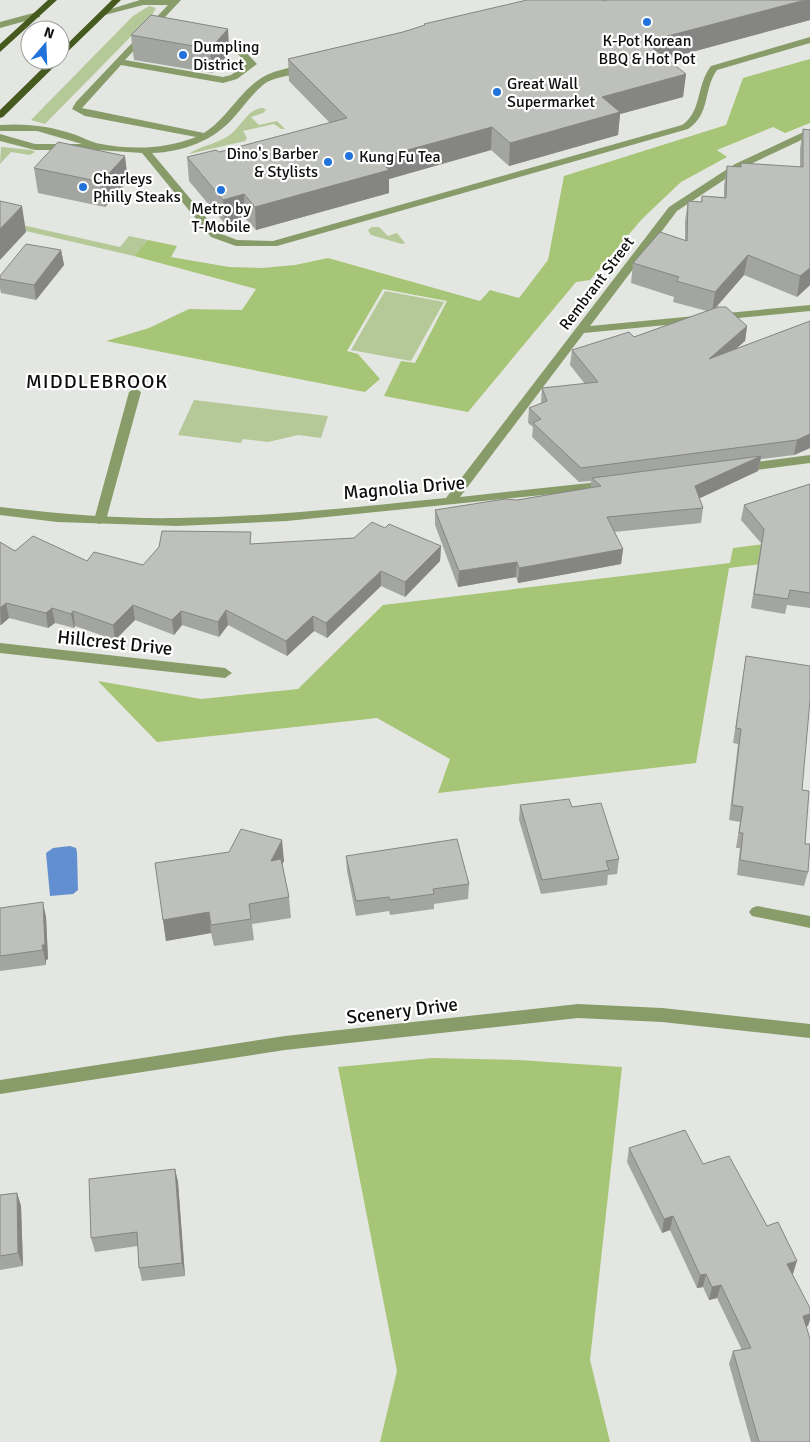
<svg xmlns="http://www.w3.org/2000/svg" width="810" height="1442" viewBox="0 0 810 1442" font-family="Signika,sans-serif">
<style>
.green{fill:#b5c898}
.forest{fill:#a7c576}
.water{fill:#628fcf}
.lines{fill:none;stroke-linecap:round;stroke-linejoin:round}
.service{fill:#889c69;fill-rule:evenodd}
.minor{fill:#889c69;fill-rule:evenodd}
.tertiary{fill:#889c69;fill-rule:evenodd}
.primary{fill:#465a20;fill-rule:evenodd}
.wall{fill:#a3a5a1}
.shaded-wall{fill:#858683}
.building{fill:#bec0bb;stroke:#858683}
.poi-dot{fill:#2272dc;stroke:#fff;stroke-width:2}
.labels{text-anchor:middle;stroke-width:4.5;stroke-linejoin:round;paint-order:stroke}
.far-poi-label{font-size:16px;fill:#0d0e0d;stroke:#fff;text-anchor:start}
.far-street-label{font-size:16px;fill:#0d0e0d;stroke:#fff}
.street-label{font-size:19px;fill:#0d0e0d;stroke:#fff}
.neighbourhood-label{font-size:20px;letter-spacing:1px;fill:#0d0e0d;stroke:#fff}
</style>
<rect width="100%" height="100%" fill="#e4e6e1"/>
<!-- green -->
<path class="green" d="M 149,6 L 156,8 L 152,15 L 45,124 L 31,120 L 133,16 Z
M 263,108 L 266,110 L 263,113 L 251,117 L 259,125 L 277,121 L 285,129 L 281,129 L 274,124 L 243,131 L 247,138 L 245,141 L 189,154 C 201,145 219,144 231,134 C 241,126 249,108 263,108 Z
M 1,147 L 32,150 L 35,152 L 30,155 L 11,152 L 0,164 Z
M 0,220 L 120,247 L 129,236 L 148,240 L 134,256 L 0,225 Z
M 372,227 L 379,227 L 388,236 L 397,233 L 405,243 L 402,244 L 371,235 L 368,230 Z
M 385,291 L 444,302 L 411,361 L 351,350 Z
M 194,400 L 328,416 L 321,438 L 298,435 L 268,442 L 243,439 L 241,443 L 178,435 Z"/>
<!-- forest -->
<path class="forest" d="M 810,59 L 810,123 L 785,133 L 773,127 L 717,150 L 727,157 L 681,182 L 642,219 L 590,280 L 576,282 L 468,412 L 384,396 L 401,361 L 415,363 L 447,301 L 383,289 L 347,351 L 358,354 L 380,379 L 365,392 L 106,341 L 149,328 L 189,309 L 242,310 L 256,289 L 134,256 L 148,240 L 177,246 L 171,257 L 229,267 L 262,268 L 295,265 L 328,258 L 480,301 L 490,290 L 519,298 L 548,260 L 564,176 L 726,125 L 743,78 Z
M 810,538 L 810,558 L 729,568 L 696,763 L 438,793 L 450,759 L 377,718 L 157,742 L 98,681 L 201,699 L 298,689 L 383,605 L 730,563 L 733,548 Z
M 432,1058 L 519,1060 L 622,1067 L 590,1360 L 610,1442 L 380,1442 L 397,1371 L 338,1067 Z"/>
<!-- water -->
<path class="water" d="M 70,846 L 76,848 L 77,852 L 78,890 L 73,894 L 50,896 L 46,853 L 53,848 Z"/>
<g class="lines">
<!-- service -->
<path class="service" d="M 140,0 L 181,0 L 125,60 L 223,77 L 231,75 L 247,64 L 236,52 L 209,47 L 209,43 L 212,42 L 242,48 L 257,64 L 237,79 L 223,83 L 121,65 L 82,108 L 204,133 C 226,119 237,96 257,81 C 271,70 290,68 306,64 L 311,67 C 300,76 280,75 267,82 C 254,91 245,105 235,116 C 214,141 183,152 152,153 L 219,233 L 237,240 L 273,241 L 682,125 C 702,112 696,85 711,66 L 810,37 L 810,43 L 717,70 C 703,89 711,114 688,129 L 277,246 L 236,246 L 211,237 L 142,153 L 98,150 L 35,150 L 0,141 L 0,134 L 35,144 L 82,144 L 37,131 L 0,131 L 0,125 C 26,123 51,126 76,135 C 84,138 93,143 101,144 C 132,150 166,149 196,137 L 85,116 L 72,109 L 76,102 L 168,5 L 143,5 L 105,15 L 101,12 Z
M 37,12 L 40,13 L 40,17 L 0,28 L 0,22 Z
M 135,388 L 141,392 L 106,520 L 100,524 L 96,523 L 94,520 L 129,392 Z"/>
<!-- minor -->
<path class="minor" d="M 810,129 L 810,136 L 742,168 L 677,211 L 590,326 L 810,305 L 810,311 L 584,333 L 460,497 L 608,481 L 612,482 L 614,485 L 612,488 L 287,521 L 177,526 L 57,522 L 0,515 L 0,507 C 59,514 119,519 178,518 C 268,517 357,507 446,498 L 669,207 L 735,164 Z
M 810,455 L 810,463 L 741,472 L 735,468 L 741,464 Z
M 0,643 L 225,668 L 232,673 L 225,678 L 0,653 Z
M 757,906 L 810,916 L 810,928 L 752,916 L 749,912 L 752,908 Z"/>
<!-- tertiary -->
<path class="tertiary" d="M 578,1004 L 662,1008 L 810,1024 L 810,1038 L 662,1022 L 578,1018 L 285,1050 L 0,1094 L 0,1080 L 285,1036 Z"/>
<!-- primary -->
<path class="primary" d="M 48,0 L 57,0 L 0,52 L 0,44 Z
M 112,0 L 121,0 L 60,59 L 60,51 Z
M 60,59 L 61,60 L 59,62 L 3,117 L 0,118 L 0,110 L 51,60 Z"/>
</g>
<!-- wall -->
<path class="wall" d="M 604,1 L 810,20 L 666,59 L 686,74 L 683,97 L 620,114 L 618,135 L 509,166 L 491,150 L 389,179 L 389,193 L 256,230 L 245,218 L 225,224 L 189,181 L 187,157 L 219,152 L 330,123 L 289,81 L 288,59 L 403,32 L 424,26 L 424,24 Z
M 228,29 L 229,53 L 212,73 L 134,60 L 131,35 Z
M 803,129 L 810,130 L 810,285 L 797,297 L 744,275 L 715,308 L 747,326 L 745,341 L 735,349 L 810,321 L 810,448 L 794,455 L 761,459 L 758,471 L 699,498 L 703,508 L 701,523 L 614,532 L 623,549 L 621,564 L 518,583 L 516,577 L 458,587 L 435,525 L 435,510 L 517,500 L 591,488 L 591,481 L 579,482 L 532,437 L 533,427 L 528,423 L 529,408 L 541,403 L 542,388 L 585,384 L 570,365 L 572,350 L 634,337 L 707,311 L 673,302 L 674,297 L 631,283 L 633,263 L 685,240 L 685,221 L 688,201 L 701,202 L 702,196 L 724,197 L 724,186 L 727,166 L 741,167 L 800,167 L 800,149 Z
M 34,168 L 128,181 L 105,207 L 38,193 Z
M 61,250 L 64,265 L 36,300 L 1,293 L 0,288 L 0,276 Z
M 810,484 L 810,608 L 787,605 L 785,614 L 751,608 L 761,543 L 741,520 L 744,505 Z
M 385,528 L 441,546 L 440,561 L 405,597 L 381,586 L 327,638 L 314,631 L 287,656 L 228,625 L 219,637 L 182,625 L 174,635 L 135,620 L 115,640 L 75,626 L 74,628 L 55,623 L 48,628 L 9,618 L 1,625 L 0,625 L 0,542 L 15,551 L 87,561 L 143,565 L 252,544 L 354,538 Z
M 746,656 L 802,790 L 805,844 L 808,872 L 804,886 L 737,875 L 740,848 L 736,848 L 740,822 L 729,820 L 738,744 L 733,743 Z
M 520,805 L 572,807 L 619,859 L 617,874 L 608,875 L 607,885 L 541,894 L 519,820 Z
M 346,856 L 469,884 L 468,899 L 434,904 L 434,909 L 390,915 L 389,911 L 356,916 L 347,871 Z
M 284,861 L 282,864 L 289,897 L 291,918 L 252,924 L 254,940 L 214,946 L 211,933 L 166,941 L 163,920 Z
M 0,908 L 46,917 L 48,959 L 46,960 L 46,965 L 0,971 Z
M 629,1148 L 703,1164 L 767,1226 L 793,1274 L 792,1274 L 808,1326 L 806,1326 L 810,1442 L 751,1442 L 729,1364 L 733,1351 L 742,1350 L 717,1298 L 709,1300 L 703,1287 L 697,1288 L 670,1230 L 662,1233 L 627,1162 Z
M 175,1169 L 178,1182 L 185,1276 L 142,1281 L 139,1268 L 138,1246 L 95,1252 L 91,1238 Z
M 17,1193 L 21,1206 L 23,1266 L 0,1270 L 0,1195 Z"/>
<!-- shaded-wall -->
<path class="shaded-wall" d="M 805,0 L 810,0 L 810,20 L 643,65 L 645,42 Z
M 228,29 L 229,53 L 212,73 L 210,49 Z
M 686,74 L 683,97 L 620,114 L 618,135 L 509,166 L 510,143 L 602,97 Z
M 492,127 L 491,150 L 389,179 L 389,193 L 256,230 L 255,207 L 378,158 Z
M 125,156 L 128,181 L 105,207 L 101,182 Z
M 244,194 L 245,218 L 225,224 L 223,200 Z
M 22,206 L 26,232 L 0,260 L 0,229 Z
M 61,250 L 64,265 L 36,300 L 34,285 Z
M 748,255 L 744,275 L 712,312 L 715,292 Z
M 810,268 L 810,285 L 797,297 L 800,276 Z
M 747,326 L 745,341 L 707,374 L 709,359 Z
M 810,434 L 810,448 L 794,455 L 797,440 Z
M 761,456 L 758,471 L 692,502 L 695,486 Z
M 441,546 L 440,561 L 405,597 L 405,582 Z
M 623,549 L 621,564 L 518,583 L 519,568 Z
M 517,562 L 516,577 L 458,587 L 459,571 Z
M 381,571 L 381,586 L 327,638 L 326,623 Z
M 6,603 L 9,618 L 1,625 L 0,608 Z
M 133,605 L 135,620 L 115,640 L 113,625 Z
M 52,608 L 55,623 L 48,628 L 46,613 Z
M 226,610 L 228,625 L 219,637 L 218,622 Z
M 73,611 L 75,626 L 74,628 L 71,614 Z
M 181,611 L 182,625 L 174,635 L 172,620 Z
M 313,616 L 314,631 L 287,656 L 286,641 Z
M 282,840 L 284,861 L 273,882 L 271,861 Z
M 43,902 L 46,917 L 48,959 L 46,960 L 46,965 L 43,950 Z
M 209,912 L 211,933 L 166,941 L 163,920 Z
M 175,1169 L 178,1182 L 185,1276 L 182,1263 Z
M 17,1193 L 21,1206 L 23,1266 L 18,1253 Z
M 673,1216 L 670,1230 L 662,1233 L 664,1219 Z
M 797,1261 L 793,1274 L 783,1277 L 787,1264 Z
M 706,1274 L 703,1287 L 697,1288 L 700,1275 Z
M 721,1285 L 717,1298 L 709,1300 L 712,1287 Z
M 810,1314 L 810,1320 L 808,1326 L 799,1329 L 803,1316 Z"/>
<!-- building -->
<path class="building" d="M 527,0 L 603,0 L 604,1 L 607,0 L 805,0 L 645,42 L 686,74 L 602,97 L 620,112 L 510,143 L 492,127 L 378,158 L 389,170 L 255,207 L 244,194 L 223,200 L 187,157 L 216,150 L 219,152 L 347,118 L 288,59 L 403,32 L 425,25 L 424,24 Z
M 151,15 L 228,29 L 210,49 L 131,35 Z
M 803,129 L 810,130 L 810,268 L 800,276 L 748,255 L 715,292 L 676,281 L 679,277 L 633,263 L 660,232 L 687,241 L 688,201 L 702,202 L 702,196 L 726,198 L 727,166 L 741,167 L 741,163 L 803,167 Z
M 58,142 L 125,156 L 101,182 L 34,168 Z
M 0,201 L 22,206 L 0,229 Z
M 26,244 L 61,250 L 34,285 L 0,279 L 0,276 Z
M 718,307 L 726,307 L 747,326 L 709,359 L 810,321 L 810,434 L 797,440 L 581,468 L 533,423 L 541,419 L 529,408 L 547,401 L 542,388 L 598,382 L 572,350 L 629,332 L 634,337 Z
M 761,456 L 695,486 L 703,508 L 607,517 L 623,549 L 519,568 L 517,562 L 459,571 L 435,510 L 505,499 L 517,500 L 601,486 L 592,478 Z
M 810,484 L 810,593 L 790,590 L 788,599 L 754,594 L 764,529 L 744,505 Z
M 372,522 L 385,528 L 389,524 L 441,546 L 405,582 L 381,571 L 326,623 L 313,616 L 286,641 L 226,610 L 218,622 L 181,611 L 172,620 L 133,605 L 113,625 L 73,611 L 71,614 L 52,608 L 46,613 L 6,603 L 0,608 L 0,542 L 15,551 L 33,536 L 87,561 L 94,552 L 143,565 L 159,547 L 162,531 L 251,532 L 250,544 L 354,538 Z
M 746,656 L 810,666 L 810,700 L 802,790 L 809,791 L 805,844 L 810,844 L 808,872 L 740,860 L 743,833 L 739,833 L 743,807 L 732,805 L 741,729 L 736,728 Z
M 569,799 L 572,807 L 601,803 L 619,859 L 606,861 L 609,870 L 542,880 L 520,805 Z
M 241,829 L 282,840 L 271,861 L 281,859 L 289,897 L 249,904 L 251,919 L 211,925 L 209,912 L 163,920 L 155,863 L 229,852 Z
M 457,839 L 469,884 L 433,889 L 434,894 L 390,900 L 389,897 L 356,901 L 346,856 Z
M 43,902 L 45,945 L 42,945 L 43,950 L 0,956 L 0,908 Z
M 685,1130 L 703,1164 L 729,1156 L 767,1226 L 778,1222 L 797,1261 L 787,1264 L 810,1308 L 810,1314 L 803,1316 L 810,1339 L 810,1442 L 759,1442 L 733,1351 L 751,1348 L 721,1285 L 712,1287 L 706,1274 L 700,1275 L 673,1216 L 664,1219 L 629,1148 Z
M 175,1169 L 182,1263 L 139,1268 L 137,1232 L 91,1238 L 89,1179 Z
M 17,1193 L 18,1253 L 0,1256 L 0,1195 Z"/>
<!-- markers -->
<g class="poi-dot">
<circle cx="647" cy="22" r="5"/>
<circle cx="183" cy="55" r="5"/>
<circle cx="497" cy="92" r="5"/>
<circle cx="349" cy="156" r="5"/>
<circle cx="328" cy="162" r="5"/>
<circle cx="83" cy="187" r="5"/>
<circle cx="221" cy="190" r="5"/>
</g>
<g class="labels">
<!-- far-poi labels -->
<g class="far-poi-label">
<text x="647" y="46" text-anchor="middle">K-Pot Korean<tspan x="647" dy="18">BBQ &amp; Hot Pot</tspan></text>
<text x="193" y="52">Dumpling<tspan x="193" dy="18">District</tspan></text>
<text x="507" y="89">Great Wall<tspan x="507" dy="18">Supermarket</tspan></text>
<text x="318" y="159" text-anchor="end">Dino's Barber<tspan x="318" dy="18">&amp; Stylists</tspan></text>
<text x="359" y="162">Kung Fu Tea</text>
<text x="93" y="184">Charleys<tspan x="93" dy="18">Philly Steaks</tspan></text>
<text x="221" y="214" text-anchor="middle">Metro by<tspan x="221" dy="18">T-Mobile</tspan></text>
</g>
<!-- far-street labels -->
<g class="far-street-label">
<text transform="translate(596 283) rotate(-53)" y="6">Rembrant Street</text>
</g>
<!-- street labels -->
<g class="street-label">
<text transform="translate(404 487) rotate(-5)" y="7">Magnolia Drive</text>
<text transform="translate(115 642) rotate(6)" y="7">Hillcrest Drive</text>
<text transform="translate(402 1010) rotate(-7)" y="7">Scenery Drive</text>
</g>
<!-- neighbourhood labels -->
<g class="neighbourhood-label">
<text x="97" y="388">MIDDLEBROOK</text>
</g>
</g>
<!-- north arrow -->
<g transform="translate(45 45) rotate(19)"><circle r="24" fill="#ffffff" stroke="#9e9f9e"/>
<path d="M0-4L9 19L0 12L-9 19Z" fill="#2272dc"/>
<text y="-8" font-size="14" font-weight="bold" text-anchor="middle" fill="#0d0e0d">N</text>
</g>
</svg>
